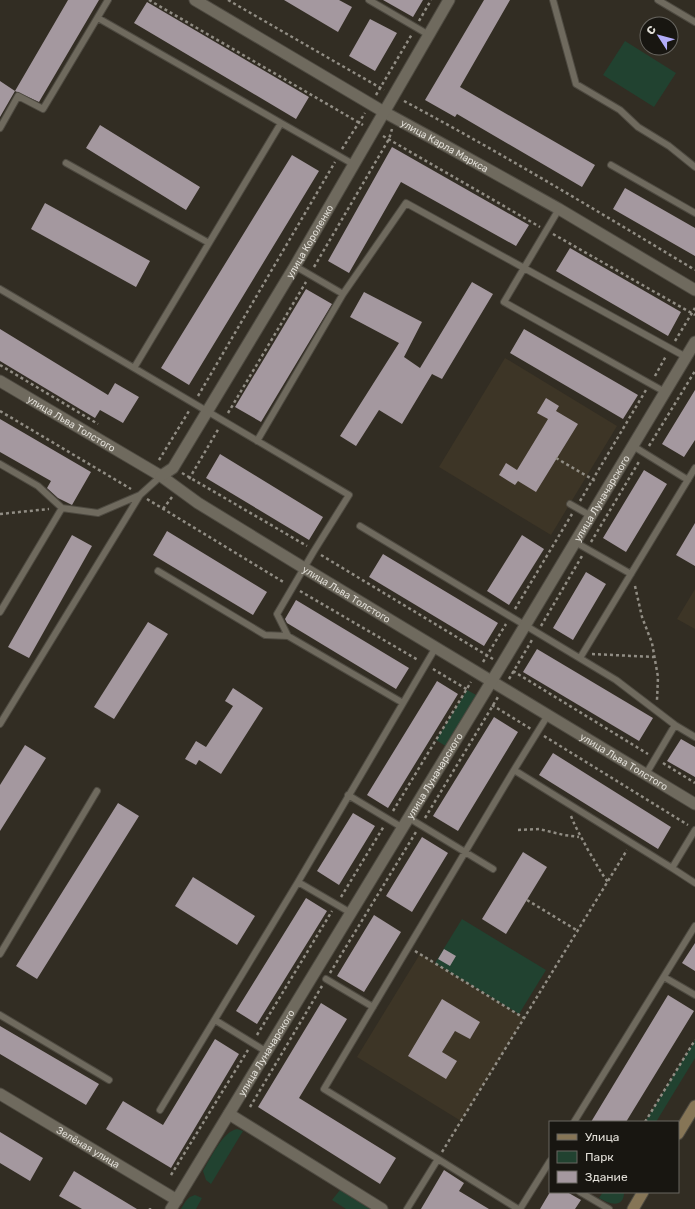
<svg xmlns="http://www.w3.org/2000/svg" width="695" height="1209" viewBox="0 0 695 1209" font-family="Rubik,sans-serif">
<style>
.built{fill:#3d3526}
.green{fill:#214230}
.building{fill:#a4989f}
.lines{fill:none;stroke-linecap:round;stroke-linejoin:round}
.service-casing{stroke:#4e4a41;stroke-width:8}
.minor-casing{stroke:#4e4a41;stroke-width:13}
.tertiary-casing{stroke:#4e4a41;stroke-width:13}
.secondary-casing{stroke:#4e4a41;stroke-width:13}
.path{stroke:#918d84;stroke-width:2.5;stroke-dasharray:3 3;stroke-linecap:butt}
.service{stroke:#6f6a5e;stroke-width:6}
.minor{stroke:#6f6a5e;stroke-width:11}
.tertiary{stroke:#6f6a5e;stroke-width:11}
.secondary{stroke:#867556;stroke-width:11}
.labels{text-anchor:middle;stroke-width:4;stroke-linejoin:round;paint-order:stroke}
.street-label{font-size:10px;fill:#e1ded7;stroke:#181611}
</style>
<rect width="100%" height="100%" fill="#322d23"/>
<!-- built -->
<path class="built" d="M 505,358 L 617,426 L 551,535 L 439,467 Z
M 695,589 L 695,629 L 677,619 Z
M 420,954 L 524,1018 L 461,1121 L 357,1057 Z"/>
<!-- green -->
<path class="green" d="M 625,41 L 676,73 L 654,107 L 603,75 Z
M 467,690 L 478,696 L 447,747 L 436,740 Z
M 462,919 L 546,970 L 519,1014 L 435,963 Z
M 695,1040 L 695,1058 L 656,1122 L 645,1122 Z
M 237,1129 L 243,1131 L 211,1184 L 206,1180 L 203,1171 C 210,1159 223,1131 237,1129 Z
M 340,1190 L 370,1209 L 346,1209 L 332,1200 Z
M 603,1192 L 624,1192 C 624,1209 609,1204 599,1198 Z
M 195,1195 L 202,1198 L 196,1209 L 181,1209 C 185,1202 187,1197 195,1195 Z"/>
<!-- building -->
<path class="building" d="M 68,0 L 99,0 L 39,102 L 15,91 Z
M 284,0 L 339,0 L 352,7 L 338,32 Z
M 383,0 L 423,0 L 413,17 Z
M 484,0 L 510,0 L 460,87 L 595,165 L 582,187 L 457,114 L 455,117 L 425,100 Z
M 147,2 L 309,97 L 296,119 L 134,23 Z
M 370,19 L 397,33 L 375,71 L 349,56 Z
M 0,81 L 15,91 L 0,117 Z
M 100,125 L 200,187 L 186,210 L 86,148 Z
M 392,147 L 529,225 L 516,246 L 401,182 L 349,273 L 328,261 Z
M 292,155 L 319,171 L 189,385 L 161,368 Z
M 625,188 L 695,228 L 695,256 L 613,209 Z
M 45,203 L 150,261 L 136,287 L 31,229 Z
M 570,248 L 681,312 L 668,336 L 556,271 Z
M 472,282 L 493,294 L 442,379 L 432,374 L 402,424 L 379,410 L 356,446 L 340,436 L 399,343 L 350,317 L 364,292 L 422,322 L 404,357 L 420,368 Z
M 306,289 L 332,304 L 261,422 L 235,407 Z
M 0,329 L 108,395 L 115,383 L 139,397 L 123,423 L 100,410 L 95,418 L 0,361 Z
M 524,329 L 638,395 L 623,419 L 510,353 Z
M 695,390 L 695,440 L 684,457 L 662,444 Z
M 546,398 L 559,406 L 556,411 L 578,424 L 536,492 L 518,481 L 515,485 L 499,475 L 506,463 L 517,470 L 548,419 L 537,413 Z
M 0,419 L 91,472 L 72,505 L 58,498 L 47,488 L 51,481 L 0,452 Z
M 220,454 L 323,517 L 309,540 L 206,478 Z
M 644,470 L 667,484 L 626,552 L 603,538 Z
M 695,523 L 695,566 L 676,555 Z
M 167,531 L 267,592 L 253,615 L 153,555 Z
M 72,535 L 92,546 L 29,658 L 8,647 Z
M 522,535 L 544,549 L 509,605 L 487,591 Z
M 383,554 L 498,623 L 484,646 L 369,577 Z
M 586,572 L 606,584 L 573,640 L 553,628 Z
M 296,600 L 409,668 L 396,689 L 287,623 L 285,619 Z
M 148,622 L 168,634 L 114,719 L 94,707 Z
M 537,649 L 653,718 L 639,741 L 523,672 Z
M 437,681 L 458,694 L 388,808 L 367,795 Z
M 233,688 L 263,708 L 221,774 L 199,760 L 196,765 L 185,759 L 196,741 L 206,747 L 233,706 L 225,701 Z
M 494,717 L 518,732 L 458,831 L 433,816 Z
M 681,739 L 695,747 L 695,777 L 667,761 Z
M 25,745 L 46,758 L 0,831 L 0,785 Z
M 553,753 L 671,827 L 658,849 L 539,775 Z
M 118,803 L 139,816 L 37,979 L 16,966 Z
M 353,813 L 375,826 L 339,885 L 317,871 Z
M 422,837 L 448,853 L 412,912 L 386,896 Z
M 523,852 L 547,867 L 506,934 L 482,919 Z
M 193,877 L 255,916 L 237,945 L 175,906 Z
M 306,898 L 327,911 L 257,1024 L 236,1011 Z
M 374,915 L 401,932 L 364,992 L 337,976 Z
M 695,943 L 695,971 L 682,963 Z
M 444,949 L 456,956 L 450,966 L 438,959 Z
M 668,995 L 694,1011 L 626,1122 L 591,1122 Z
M 442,999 L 480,1022 L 470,1039 L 455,1031 L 442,1052 L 457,1061 L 446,1079 L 408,1056 Z
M 321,1003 L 347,1019 L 299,1098 L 396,1158 L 380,1184 L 258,1107 Z
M 0,1026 L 99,1084 L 86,1105 L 0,1054 Z
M 215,1039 L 239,1054 L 171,1168 L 106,1129 L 123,1101 L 163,1125 Z
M 0,1132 L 43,1158 L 30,1181 L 0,1163 Z
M 444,1170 L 464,1183 L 459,1191 L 489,1209 L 421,1209 Z
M 74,1171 L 137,1209 L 82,1209 L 59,1196 Z
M 550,1192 L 567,1192 L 581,1200 L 575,1209 L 540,1209 Z"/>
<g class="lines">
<!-- service casing -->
<g class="service-casing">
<path id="service" d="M 369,0 L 429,35
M 553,0 L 576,84 L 620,110 L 638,127 L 669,146 L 695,167
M 658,0 L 695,22
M 98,18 L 281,123
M 0,128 L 18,96 L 43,109 L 108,0
M 66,163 L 209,243
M 611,165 L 695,213
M 295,266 L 343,294 L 406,203 L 524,268 L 559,209
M 0,289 L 134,368
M 665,392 L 504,302 L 524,268 L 686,357
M 257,441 L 343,294
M 633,446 L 688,480
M 0,464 L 38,486 L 62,508
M 570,504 L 591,516
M 360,526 L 616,680 L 675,725 L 695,737
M 575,542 L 631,574
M 158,571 L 265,635 L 288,636 L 403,703
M 0,612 L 62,508 L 98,513 L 140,495
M 288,636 L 277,614 L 314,551 L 349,495 L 134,368 L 281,123 L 353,164
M 580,658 L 695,468
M 0,724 L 140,495 L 161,476
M 514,770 L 548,715
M 646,774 L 675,725
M 348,795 L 403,828
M 409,818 L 493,869
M 695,830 L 672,868 L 695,883
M 298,882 L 351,913
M 0,954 L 97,791
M 664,977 L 695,995
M 326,979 L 373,1007
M 0,1015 L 109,1080
M 215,1020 L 267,1052
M 160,1110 L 298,882 L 436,647
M 574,1122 L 695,926
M 438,1159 L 518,1209
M 580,1192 L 609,1209
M 407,1209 L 438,1159 L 324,1089 L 514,770 L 672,868
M 520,1209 L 550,1161"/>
</g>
<!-- minor casing -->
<g class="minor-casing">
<g id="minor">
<path id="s1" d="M 0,1094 L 177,1200"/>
<path d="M 229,1114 L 382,1209"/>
</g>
</g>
<!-- tertiary casing -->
<g class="tertiary-casing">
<g id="tertiary">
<path id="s2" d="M 195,0 L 384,112 L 439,142 L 559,209 L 695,290"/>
<path id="s3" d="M 0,381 L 161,476 L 198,503 L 304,568 L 695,804"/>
<path id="s4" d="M 161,476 L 173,468 L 295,266 L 449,0"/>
<path id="s5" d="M 171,1209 L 502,664 L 695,342"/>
</g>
</g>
<!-- secondary casing -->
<g class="secondary-casing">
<path id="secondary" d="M 678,1134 L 695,1106
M 633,1209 L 643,1192"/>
</g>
<!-- path -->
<path class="path" d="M 149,0 L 363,125
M 228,0 L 384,90
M 419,21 L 431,0
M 376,95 L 412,34
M 404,101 C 503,154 599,212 695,270
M 383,136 L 540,227
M 342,149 L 365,113
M 553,234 L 695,315
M 314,267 L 389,139 L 392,129
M 675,341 L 695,308
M 0,365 L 98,424
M 655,376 L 666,356
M 198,396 L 335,162
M 0,411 L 131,489
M 228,413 L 306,282
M 649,446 L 695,371
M 556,458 L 597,482
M 159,460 L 189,411
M 182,473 L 307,546
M 189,479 L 219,428
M 147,499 L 285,583
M 580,501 L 646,390
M 163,509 L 172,497
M 0,514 L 49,509
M 591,542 L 640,460
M 321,555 L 493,659
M 635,586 L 642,617 L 652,643 L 658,677 L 657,700
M 300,591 L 418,660
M 515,609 L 572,514
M 541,626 L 582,556
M 592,654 L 654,657
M 483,662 L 506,624
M 433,669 L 468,690
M 513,671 L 648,754
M 509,679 L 532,640
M 492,705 L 531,729
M 544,736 L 688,825
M 663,763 L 695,783
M 393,811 L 471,682
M 571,816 C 576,829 582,838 588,850 C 595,861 600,872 608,882
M 425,818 L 498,697
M 518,830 L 539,829 L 564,835 L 579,837
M 341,897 L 384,826
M 527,900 L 578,931
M 415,951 L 524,1018
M 330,973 L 416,832
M 257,1035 L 332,911
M 250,1107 L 322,986
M 645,1122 L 695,1040
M 442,1152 L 627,850
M 171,1175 L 248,1050
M 150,1209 L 150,1208"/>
<!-- service -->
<use href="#service" class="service"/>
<!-- minor -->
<use href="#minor" class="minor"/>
<!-- tertiary -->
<use href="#tertiary" class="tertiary"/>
<!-- secondary -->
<use href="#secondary" class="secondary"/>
</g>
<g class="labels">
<!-- street labels -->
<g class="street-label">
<text dy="4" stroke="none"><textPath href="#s2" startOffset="289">улица Карла Маркса</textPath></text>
<text dy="4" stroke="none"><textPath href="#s4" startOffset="279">улица Короленко</textPath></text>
<text dy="4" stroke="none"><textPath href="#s3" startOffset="83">улица Льва Толстого</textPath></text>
<text dy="4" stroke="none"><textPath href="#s5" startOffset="831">улица Луначарского</textPath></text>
<text dy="4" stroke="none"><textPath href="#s3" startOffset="407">улица Льва Толстого</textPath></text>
<text dy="4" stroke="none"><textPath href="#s3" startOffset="731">улица Льва Толстого</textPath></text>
<text dy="4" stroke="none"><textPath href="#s5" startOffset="507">улица Луначарского</textPath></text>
<text dy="4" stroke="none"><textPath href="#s5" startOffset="183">улица Луначарского</textPath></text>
<text dy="4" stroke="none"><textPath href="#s1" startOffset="103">Зелёная улица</textPath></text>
</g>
</g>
<!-- legend -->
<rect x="549" y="1121" width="130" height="72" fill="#181611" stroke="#686660"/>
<rect x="557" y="1134" width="20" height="6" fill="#867556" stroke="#686660"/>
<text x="585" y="1141" font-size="12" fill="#e1ded7">Улица</text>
<rect x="557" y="1151" width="20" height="12" fill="#214230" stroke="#686660"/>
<text x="585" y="1161" font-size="12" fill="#e1ded7">Парк</text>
<rect x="557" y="1171" width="20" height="12" fill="#a4989f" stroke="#686660"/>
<text x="585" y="1181" font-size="12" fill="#e1ded7">Здание</text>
<!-- north arrow -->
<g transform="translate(659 36) rotate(306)"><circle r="19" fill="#181611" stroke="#686660"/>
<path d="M0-3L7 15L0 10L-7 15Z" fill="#b2adf9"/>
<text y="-6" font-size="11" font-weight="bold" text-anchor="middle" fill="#e1ded7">С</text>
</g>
</svg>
